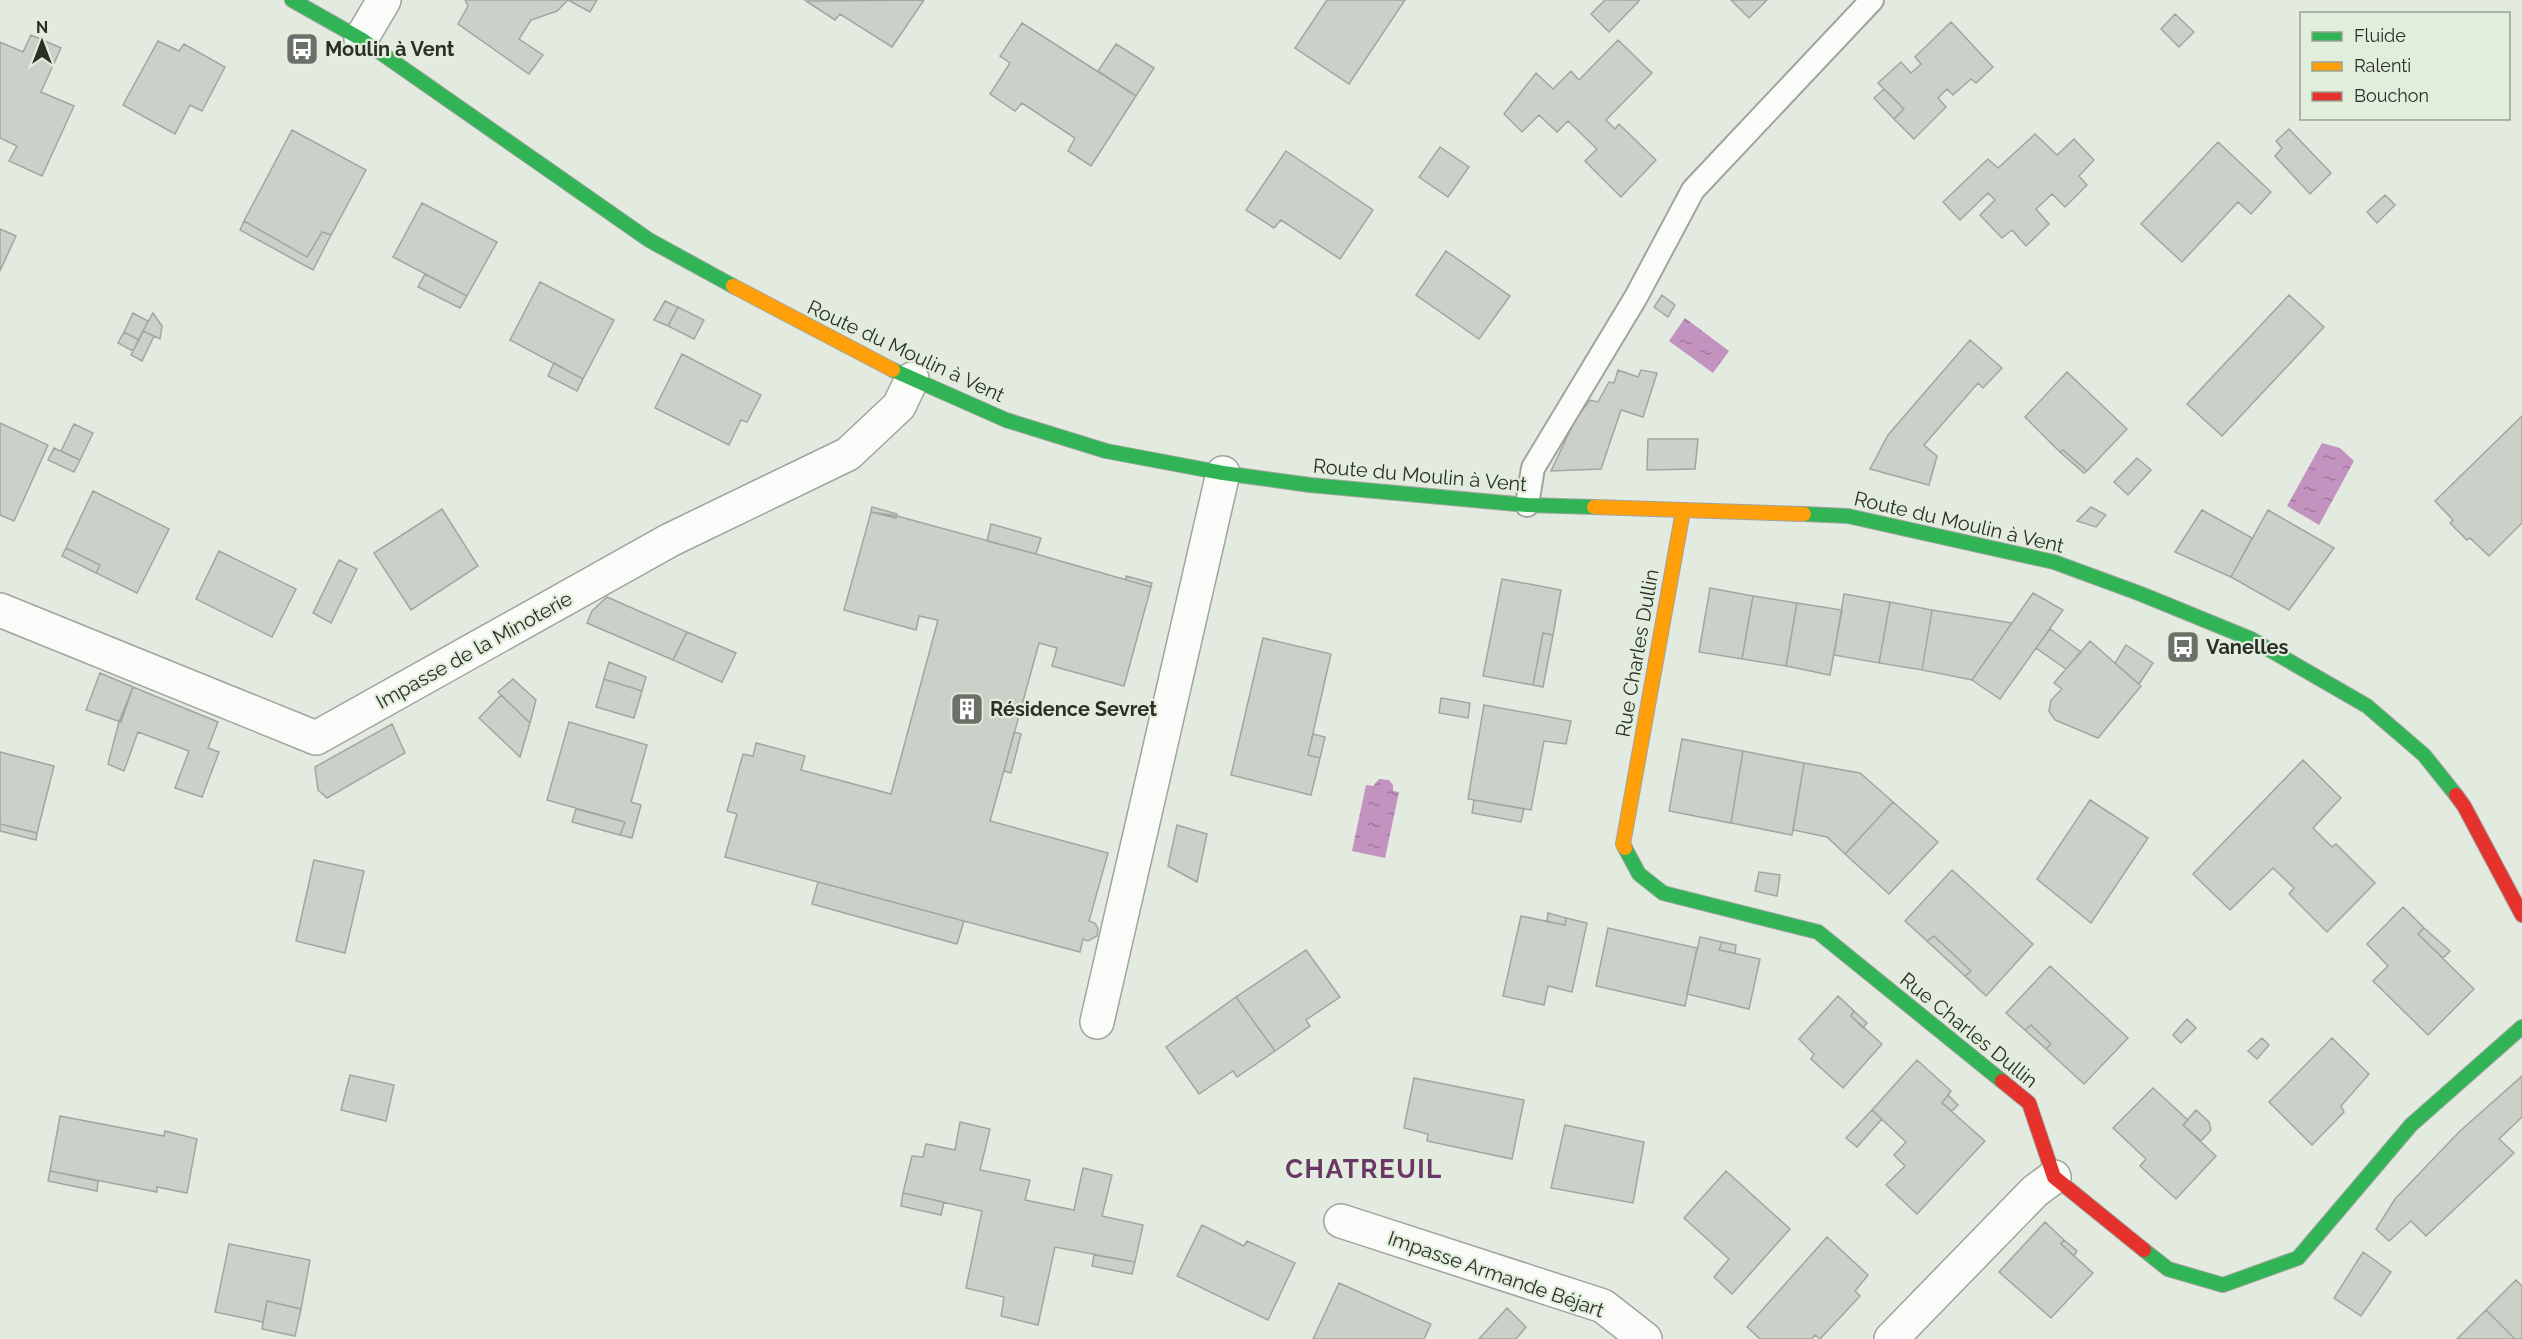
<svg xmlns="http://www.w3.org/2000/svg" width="2522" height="1339" viewBox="0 0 2522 1339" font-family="Raleway,sans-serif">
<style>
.water{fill:url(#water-ripples)}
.building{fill:#cbd0c8;stroke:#a2a69f;stroke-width:1.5}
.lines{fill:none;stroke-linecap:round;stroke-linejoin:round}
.lane-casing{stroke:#9fa49d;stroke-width:26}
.street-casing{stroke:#9fa49d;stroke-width:36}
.fast-casing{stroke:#9fa49d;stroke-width:16}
.slow-casing{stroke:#9fa49d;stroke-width:16}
.jam-casing{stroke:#9fa49d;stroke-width:16}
.lane{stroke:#fbfcfa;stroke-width:22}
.street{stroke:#fbfcfa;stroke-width:33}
.fast{stroke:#30b455;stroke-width:14}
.slow{stroke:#ff9f0a;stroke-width:14}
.jam{stroke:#e5322d;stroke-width:14}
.labels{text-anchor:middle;stroke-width:4.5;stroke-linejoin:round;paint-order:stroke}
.poi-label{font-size:20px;font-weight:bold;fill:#2b2f28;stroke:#e2eedc;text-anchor:start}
.street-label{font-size:20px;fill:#2b2f28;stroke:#e2eedc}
.district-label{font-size:26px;font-weight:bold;letter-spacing:1.5px;fill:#6b3768;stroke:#e2eedc}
</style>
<defs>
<pattern id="water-ripples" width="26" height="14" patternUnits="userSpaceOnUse" patternTransform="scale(1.5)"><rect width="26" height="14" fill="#c393bf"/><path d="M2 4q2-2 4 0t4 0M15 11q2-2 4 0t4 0" fill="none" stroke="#9f789b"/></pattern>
</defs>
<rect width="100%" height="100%" fill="#e3eae0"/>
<!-- water -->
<path class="water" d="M 1685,318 L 1729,351 L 1713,373 L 1669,341 Z
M 2322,443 L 2340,448 L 2354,461 L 2319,525 L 2287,506 Z
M 1379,779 L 1389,780 L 1393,785 L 1393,791 L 1399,792 L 1385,858 L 1352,851 L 1366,785 L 1373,786 Z"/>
<!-- building -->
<path class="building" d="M 465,0 L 568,0 L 557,11 L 531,20 L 519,39 L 543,55 L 529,74 L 458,24 L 468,6 Z
M 568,0 L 597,0 L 590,12 Z
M 924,0 L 892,47 L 840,14 L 835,20 L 806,1 Z
M 1327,0 L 1405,0 L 1349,84 L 1295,48 Z
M 1605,0 L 1637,0 L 1639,1 L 1609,32 L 1591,14 Z
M 1731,0 L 1767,0 L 1749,18 Z
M 2175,14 L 2194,32 L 2179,47 L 2161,29 Z
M 1951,22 L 1993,67 L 1976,83 L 1971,79 L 1953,95 L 1947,89 L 1938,98 L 1946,107 L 1914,139 L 1894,119 L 1904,109 L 1878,83 L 1901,62 L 1911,73 L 1921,64 L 1915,57 Z
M 1022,23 L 1136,96 L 1091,166 L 1068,151 L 1075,138 L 1022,103 L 1015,111 L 990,94 L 1010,63 L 1000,56 Z
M 31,35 L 61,48 L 41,92 L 74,106 L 42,176 L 9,161 L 17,146 L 0,138 L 0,42 L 23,52 Z
M 1618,40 L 1652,73 L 1606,120 L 1615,129 L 1619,124 L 1656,160 L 1621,197 L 1585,161 L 1597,149 L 1568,121 L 1557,132 L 1539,115 L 1522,132 L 1504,114 L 1536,73 L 1553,89 L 1571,71 L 1579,80 Z
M 158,41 L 179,51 L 184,44 L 225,67 L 202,111 L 190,105 L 175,134 L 123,105 Z
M 1116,44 L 1154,68 L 1136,96 L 1098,71 Z
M 1884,89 L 1904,109 L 1894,119 L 1874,98 Z
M 2289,129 L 2331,173 L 2310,194 L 2275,156 L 2282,148 L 2276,141 Z
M 292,130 L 366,170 L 331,235 L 322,232 L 307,257 L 244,221 Z
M 2035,134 L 2057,155 L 2074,139 L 2094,160 L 2079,176 L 2087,185 L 2065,207 L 2052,194 L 2036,209 L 2049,224 L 2026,246 L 2012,230 L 2002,238 L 1980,215 L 1995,200 L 1988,193 L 1960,220 L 1943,202 L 1988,159 L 1998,168 Z
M 2218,142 L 2271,192 L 2251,214 L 2238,202 L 2182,262 L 2141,224 Z
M 1440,147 L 1469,167 L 1448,197 L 1419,177 Z
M 1286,151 L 1373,210 L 1340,259 L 1281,220 L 1274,228 L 1246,210 Z
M 2385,195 L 2395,205 L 2377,223 L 2367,212 Z
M 422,203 L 497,242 L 467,296 L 393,257 Z
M 244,221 L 307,257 L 322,232 L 331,235 L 313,270 L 240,230 Z
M 0,229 L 16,236 L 0,271 Z
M 1446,251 L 1510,296 L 1479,339 L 1416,295 Z
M 425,274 L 467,296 L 460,308 L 418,287 Z
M 540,282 L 614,320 L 583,379 L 510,340 Z
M 1662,295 L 1675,305 L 1668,317 L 1654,307 Z
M 2289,295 L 2324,327 L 2222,436 L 2187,404 Z
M 665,301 L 678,307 L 668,326 L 654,320 Z
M 678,307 L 704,320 L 694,339 L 668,326 Z
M 133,313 L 148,321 L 139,340 L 124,332 Z
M 153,313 L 162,326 L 160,339 L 143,331 Z
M 143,331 L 154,336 L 142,361 L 131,355 Z
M 124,332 L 139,340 L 133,351 L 118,343 Z
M 1970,340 L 2002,368 L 1983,388 L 1978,383 L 1924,445 L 1937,456 L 1929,485 L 1870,469 L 1888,435 Z
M 682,354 L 761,395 L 747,422 L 741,420 L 729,445 L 655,408 Z
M 554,363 L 583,379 L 577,391 L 548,376 Z
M 1618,370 L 1638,377 L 1641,370 L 1657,373 L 1643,417 L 1621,410 L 1601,469 L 1551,471 L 1575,420 L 1590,400 L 1598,402 L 1609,382 L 1614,383 Z
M 2067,372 L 2127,429 L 2087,471 L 2063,450 L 2060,452 L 2025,417 Z
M 2522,416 L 2522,523 L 2489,556 L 2470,538 L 2467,540 L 2450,523 L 2453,520 L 2435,501 Z
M 0,423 L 48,445 L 14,521 L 0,515 Z
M 74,424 L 93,433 L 80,460 L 61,451 Z
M 1648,439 L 1698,439 L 1695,469 L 1647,470 Z
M 54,448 L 80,460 L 74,472 L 48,460 Z
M 2063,450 L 2087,471 L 2084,473 L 2060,452 Z
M 2137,458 L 2151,470 L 2128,495 L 2114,482 Z
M 93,491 L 169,529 L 137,593 L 96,573 L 100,565 L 66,548 Z
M 872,507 L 897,514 L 896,518 L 871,512 Z
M 2091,507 L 2106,515 L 2096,527 L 2077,521 Z
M 442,509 L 478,566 L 411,610 L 374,553 Z
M 2202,510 L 2252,538 L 2231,577 L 2175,552 Z
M 2268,510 L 2334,548 L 2289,610 L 2231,577 Z
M 871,512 L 897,516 L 1036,554 L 1151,587 L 1124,686 L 1052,666 L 1057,648 L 1039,643 L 990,821 L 1108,853 L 1089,921 L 1095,923 L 1098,929 L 1097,936 L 1088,941 L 1083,939 L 1080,952 L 725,857 L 737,814 L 727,811 L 743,754 L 753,756 L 756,743 L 805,756 L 801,770 L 891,794 L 938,620 L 919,616 L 916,630 L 844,610 Z
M 991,524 L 1041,538 L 1036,554 L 987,541 Z
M 66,548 L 100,565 L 96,573 L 62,556 Z
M 219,551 L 296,589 L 272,637 L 196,599 Z
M 339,560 L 357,569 L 331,623 L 313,613 Z
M 1126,576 L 1152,583 L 1151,587 L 1126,580 Z
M 1502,579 L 1561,590 L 1553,635 L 1543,633 L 1533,685 L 1483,676 Z
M 1710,588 L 1753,596 L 1742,659 L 1699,652 Z
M 2033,593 L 2063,610 L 2000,699 L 1972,680 Z
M 1844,594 L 1890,602 L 1879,663 L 1834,655 Z
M 1753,596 L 1797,603 L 1786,666 L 1742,659 Z
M 607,597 L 687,632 L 673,660 L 587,623 L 592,611 Z
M 1890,602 L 1932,610 L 1922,670 L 1879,663 Z
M 1797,603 L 1842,610 L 1830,675 L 1786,666 Z
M 1932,610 L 2012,623 L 1972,680 L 1922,670 Z
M 2050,629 L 2081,652 L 2066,669 L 2036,648 Z
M 687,632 L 736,653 L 722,682 L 673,660 Z
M 1543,633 L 1553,635 L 1543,687 L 1533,685 Z
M 1263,638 L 1331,654 L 1308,755 L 1320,758 L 1311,795 L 1231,775 Z
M 2090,641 L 2141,686 L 2098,738 L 2055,720 L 2049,711 L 2051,700 L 2062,689 L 2054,683 Z
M 2126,645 L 2153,663 L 2139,684 L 2115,663 Z
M 609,662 L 646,677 L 642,691 L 604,679 Z
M 100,673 L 133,687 L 121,722 L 86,710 Z
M 513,679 L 536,700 L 530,723 L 498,692 Z
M 604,679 L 642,691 L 634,718 L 596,707 Z
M 133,687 L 218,722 L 208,748 L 219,752 L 202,797 L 175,788 L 189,751 L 138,732 L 124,771 L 108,764 L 119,722 Z
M 501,695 L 530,723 L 520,757 L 479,718 Z
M 1441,698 L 1470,703 L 1468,718 L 1439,713 Z
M 1484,705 L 1571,721 L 1566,744 L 1544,741 L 1531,810 L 1468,799 Z
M 569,722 L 647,745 L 631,802 L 641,805 L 632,838 L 620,835 L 625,822 L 547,800 Z
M 392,724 L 405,753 L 327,798 L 318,790 L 315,767 Z
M 1014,732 L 1021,734 L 1011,773 L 1004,771 Z
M 1313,734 L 1325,737 L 1320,758 L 1308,755 Z
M 1682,739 L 1743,751 L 1731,823 L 1669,811 Z
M 1743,751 L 1804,763 L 1792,835 L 1731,823 Z
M 0,752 L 54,766 L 37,833 L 0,824 Z
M 2303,760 L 2341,798 L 2313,828 L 2332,847 L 2336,844 L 2375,883 L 2327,932 L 2289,894 L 2294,888 L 2273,868 L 2230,910 L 2193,874 Z
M 1804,763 L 1860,773 L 1893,802 L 1845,854 L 1827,837 L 1793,830 Z
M 1474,800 L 1524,809 L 1521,822 L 1472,813 Z
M 2090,800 L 2148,838 L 2091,923 L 2037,879 Z
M 1893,802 L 1938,842 L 1889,894 L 1845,854 Z
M 576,809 L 625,822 L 620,835 L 572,822 Z
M 0,824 L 37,833 L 36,840 L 0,831 Z
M 1177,825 L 1207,834 L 1197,882 L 1168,866 Z
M 314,860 L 364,871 L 345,953 L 296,941 Z
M 1952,870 L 2033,944 L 1986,996 L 1965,976 L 1971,971 L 1934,936 L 1927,941 L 1905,921 Z
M 1759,872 L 1780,875 L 1777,896 L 1755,891 Z
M 818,882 L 964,921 L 957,944 L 812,904 Z
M 2403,907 L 2424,928 L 2418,934 L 2474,989 L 2428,1035 L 2373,981 L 2388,966 L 2367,944 Z
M 1548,913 L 1566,918 L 1565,925 L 1547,922 Z
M 1521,916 L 1565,925 L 1566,918 L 1587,923 L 1572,992 L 1548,986 L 1544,1005 L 1503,996 Z
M 1608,928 L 1697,948 L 1685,1006 L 1596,986 Z
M 2424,928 L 2450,951 L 2443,958 L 2418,934 Z
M 1934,936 L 1971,971 L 1965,976 L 1927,941 Z
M 1700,937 L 1722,942 L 1719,950 L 1760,959 L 1749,1009 L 1687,994 Z
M 1722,942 L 1736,945 L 1735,953 L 1719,950 Z
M 1306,950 L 1340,997 L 1306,1020 L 1310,1026 L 1275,1051 L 1236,997 Z
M 2050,966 L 2128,1038 L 2084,1084 L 2046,1049 L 2051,1044 L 2031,1025 L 2025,1030 L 2006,1013 Z
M 1838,996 L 1854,1011 L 1851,1016 L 1882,1044 L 1843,1088 L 1811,1059 L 1814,1054 L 1799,1039 Z
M 1236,997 L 1275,1051 L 1237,1077 L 1233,1071 L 1199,1094 L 1166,1047 Z
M 1854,1011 L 1867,1023 L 1863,1028 L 1851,1016 Z
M 2187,1019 L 2196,1028 L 2181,1043 L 2173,1035 Z
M 2031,1025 L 2051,1044 L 2046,1049 L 2025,1030 Z
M 2262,1038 L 2269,1045 L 2257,1059 L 2248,1051 Z
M 2332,1038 L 2369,1074 L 2341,1106 L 2344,1112 L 2312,1145 L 2269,1102 Z
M 1917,1060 L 1951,1091 L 1942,1103 L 1985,1141 L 1917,1214 L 1886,1185 L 1905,1166 L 1894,1155 L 1906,1142 L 1872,1110 Z
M 350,1075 L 394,1085 L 386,1121 L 341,1110 Z
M 2522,1076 L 2522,1117 L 2499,1139 L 2514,1153 L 2426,1236 L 2411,1221 L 2389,1241 L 2376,1229 L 2395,1199 L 2459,1132 Z
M 1414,1078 L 1524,1100 L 1512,1159 L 1427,1141 L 1428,1134 L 1404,1128 Z
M 2153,1088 L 2188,1120 L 2183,1125 L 2216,1156 L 2176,1199 L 2140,1166 L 2146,1159 L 2113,1128 Z
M 1948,1095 L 1958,1105 L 1952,1111 L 1942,1103 Z
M 1872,1110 L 1882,1119 L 1857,1147 L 1846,1138 Z
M 2196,1110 L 2209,1122 L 2211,1130 L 2201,1141 L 2183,1125 Z
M 60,1116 L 164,1136 L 165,1131 L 197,1139 L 187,1193 L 157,1187 L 157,1192 L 50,1171 Z
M 960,1122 L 990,1129 L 980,1170 L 1030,1180 L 1025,1200 L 1074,1210 L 1083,1168 L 1112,1175 L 1102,1216 L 1143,1225 L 1135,1262 L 1055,1247 L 1038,1325 L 1001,1316 L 1004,1297 L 966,1288 L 982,1211 L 903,1193 L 912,1156 L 923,1157 L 926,1144 L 955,1150 Z
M 1565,1125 L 1644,1142 L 1633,1203 L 1551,1188 Z
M 50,1171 L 98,1181 L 97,1191 L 48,1181 Z
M 1726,1171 L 1790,1229 L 1732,1294 L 1714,1277 L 1729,1259 L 1684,1218 Z
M 903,1193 L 944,1202 L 941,1215 L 901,1206 Z
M 2045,1222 L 2064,1240 L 2061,1244 L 2093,1273 L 2051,1318 L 1999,1272 Z
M 1202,1225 L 1244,1246 L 1247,1241 L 1295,1263 L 1268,1320 L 1177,1276 Z
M 1827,1237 L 1868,1275 L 1855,1291 L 1860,1296 L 1820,1339 L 1815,1335 L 1812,1339 L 1760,1339 L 1747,1327 Z
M 2064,1240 L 2077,1251 L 2074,1256 L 2061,1244 Z
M 229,1244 L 310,1260 L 301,1309 L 267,1301 L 263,1322 L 215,1312 Z
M 2363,1252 L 2391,1272 L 2361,1316 L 2334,1298 Z
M 1094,1255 L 1135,1262 L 1132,1274 L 1092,1266 Z
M 2516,1280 L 2522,1286 L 2522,1339 L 2515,1339 L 2486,1310 Z
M 1339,1283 L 1431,1324 L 1424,1339 L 1313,1339 Z
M 267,1301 L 301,1309 L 295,1336 L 262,1329 Z
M 1507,1308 L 1526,1327 L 1516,1339 L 1479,1339 Z
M 2486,1310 L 2515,1339 L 2457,1339 Z"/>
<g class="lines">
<!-- lane casing -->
<g class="lane-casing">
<path id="lane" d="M 1527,505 L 1533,468 L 1636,297 L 1693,190 L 1872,0"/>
</g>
<!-- street casing -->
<g class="street-casing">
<path id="street" d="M 361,39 L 384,0
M 0,610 L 316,738 L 670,540 L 848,454 L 899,406 L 912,379
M 1097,1022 L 1223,473
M 1341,1221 L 1603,1306 L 1645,1339
M 1891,1339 L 2035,1191 L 2054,1177"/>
</g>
<!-- fast casing -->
<g class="fast-casing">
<path id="fast" d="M 292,0 L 361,39 L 649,240 L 733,286
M 893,370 L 1006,420 L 1106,451 L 1223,473 L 1310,485 L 1527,505 L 1594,507
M 1804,514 L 1848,516 L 2054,562 L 2141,594 L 2251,639 L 2367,706 L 2424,755 L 2456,795
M 1625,848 L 1639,874 L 1663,893 L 1818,932 L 2002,1081
M 2144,1250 L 2168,1269 L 2223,1285 L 2298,1258 L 2411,1125 L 2522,1027"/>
</g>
<!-- slow casing -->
<g class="slow-casing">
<path id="slow" d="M 733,286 L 893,370
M 1594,507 L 1804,514
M 1625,848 L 1623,844 L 1683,511"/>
</g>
<!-- jam casing -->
<g class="jam-casing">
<path id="jam" d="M 2456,795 L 2464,806 L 2522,915
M 2002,1081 L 2029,1103 L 2054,1177 L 2144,1250"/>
</g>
<!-- lane -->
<use href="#lane" class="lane"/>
<!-- street -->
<use href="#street" class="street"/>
<!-- fast -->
<use href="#fast" class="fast"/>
<!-- slow -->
<use href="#slow" class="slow"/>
<!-- jam -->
<use href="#jam" class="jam"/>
</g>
<!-- icons -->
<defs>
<g id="bus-square" transform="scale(1.725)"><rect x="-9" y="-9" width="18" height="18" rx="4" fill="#6b7068" stroke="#e2eedc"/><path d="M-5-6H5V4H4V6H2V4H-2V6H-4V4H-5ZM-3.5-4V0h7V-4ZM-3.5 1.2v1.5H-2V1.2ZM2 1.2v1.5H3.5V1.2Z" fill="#fff"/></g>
<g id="building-square" transform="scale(1.725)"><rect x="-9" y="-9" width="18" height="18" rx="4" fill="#6b7068" stroke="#e2eedc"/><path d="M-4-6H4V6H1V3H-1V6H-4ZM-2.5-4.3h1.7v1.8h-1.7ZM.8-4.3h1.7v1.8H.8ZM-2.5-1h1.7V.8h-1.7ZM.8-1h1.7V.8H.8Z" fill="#fff"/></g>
</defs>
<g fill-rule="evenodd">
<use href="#bus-square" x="302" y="49"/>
<use href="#bus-square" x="2183" y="647"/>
<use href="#building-square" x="967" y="709"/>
</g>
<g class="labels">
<!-- poi labels -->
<g class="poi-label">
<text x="325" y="56">Moulin à Vent</text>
<text x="2206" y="654">Vanelles</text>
<text x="990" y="716">Résidence Sevret</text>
</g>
<!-- street labels -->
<g class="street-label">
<text transform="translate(906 351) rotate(25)" y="7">Route du Moulin à Vent</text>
<text transform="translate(1420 475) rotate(5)" y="7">Route du Moulin à Vent</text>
<text transform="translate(1959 522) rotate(13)" y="7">Route du Moulin à Vent</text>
<text transform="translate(474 650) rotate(-29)" y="7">Impasse de la Minoterie</text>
<text transform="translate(1637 653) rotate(-80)" y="7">Rue Charles Dullin</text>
<text transform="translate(1969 1030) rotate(39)" y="7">Rue Charles Dullin</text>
<text transform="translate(1496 1274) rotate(19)" y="7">Impasse Armande Béjart</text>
</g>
<!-- district labels -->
<g class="district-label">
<text x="1364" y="1178">CHATREUIL</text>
</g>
</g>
<!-- legend -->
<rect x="2300" y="12" width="210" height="108" fill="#e2eedc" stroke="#99a294" stroke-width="1.5"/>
<rect x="2312" y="32" width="30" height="9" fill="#30b455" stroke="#99a294" stroke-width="1.5"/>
<text x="2354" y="42" font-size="18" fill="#2b2f28">Fluide</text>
<rect x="2312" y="62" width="30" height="9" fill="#ff9f0a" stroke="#99a294" stroke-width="1.5"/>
<text x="2354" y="72" font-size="18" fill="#2b2f28">Ralenti</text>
<rect x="2312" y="92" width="30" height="9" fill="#e5322d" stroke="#99a294" stroke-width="1.5"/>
<text x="2354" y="102" font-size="18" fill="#2b2f28">Bouchon</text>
<!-- north arrow -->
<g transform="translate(42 42)" stroke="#e2eedc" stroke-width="4.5" paint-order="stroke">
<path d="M0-4.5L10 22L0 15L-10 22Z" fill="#2b2f28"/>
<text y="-9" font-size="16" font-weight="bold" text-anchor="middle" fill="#2b2f28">N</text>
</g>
</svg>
